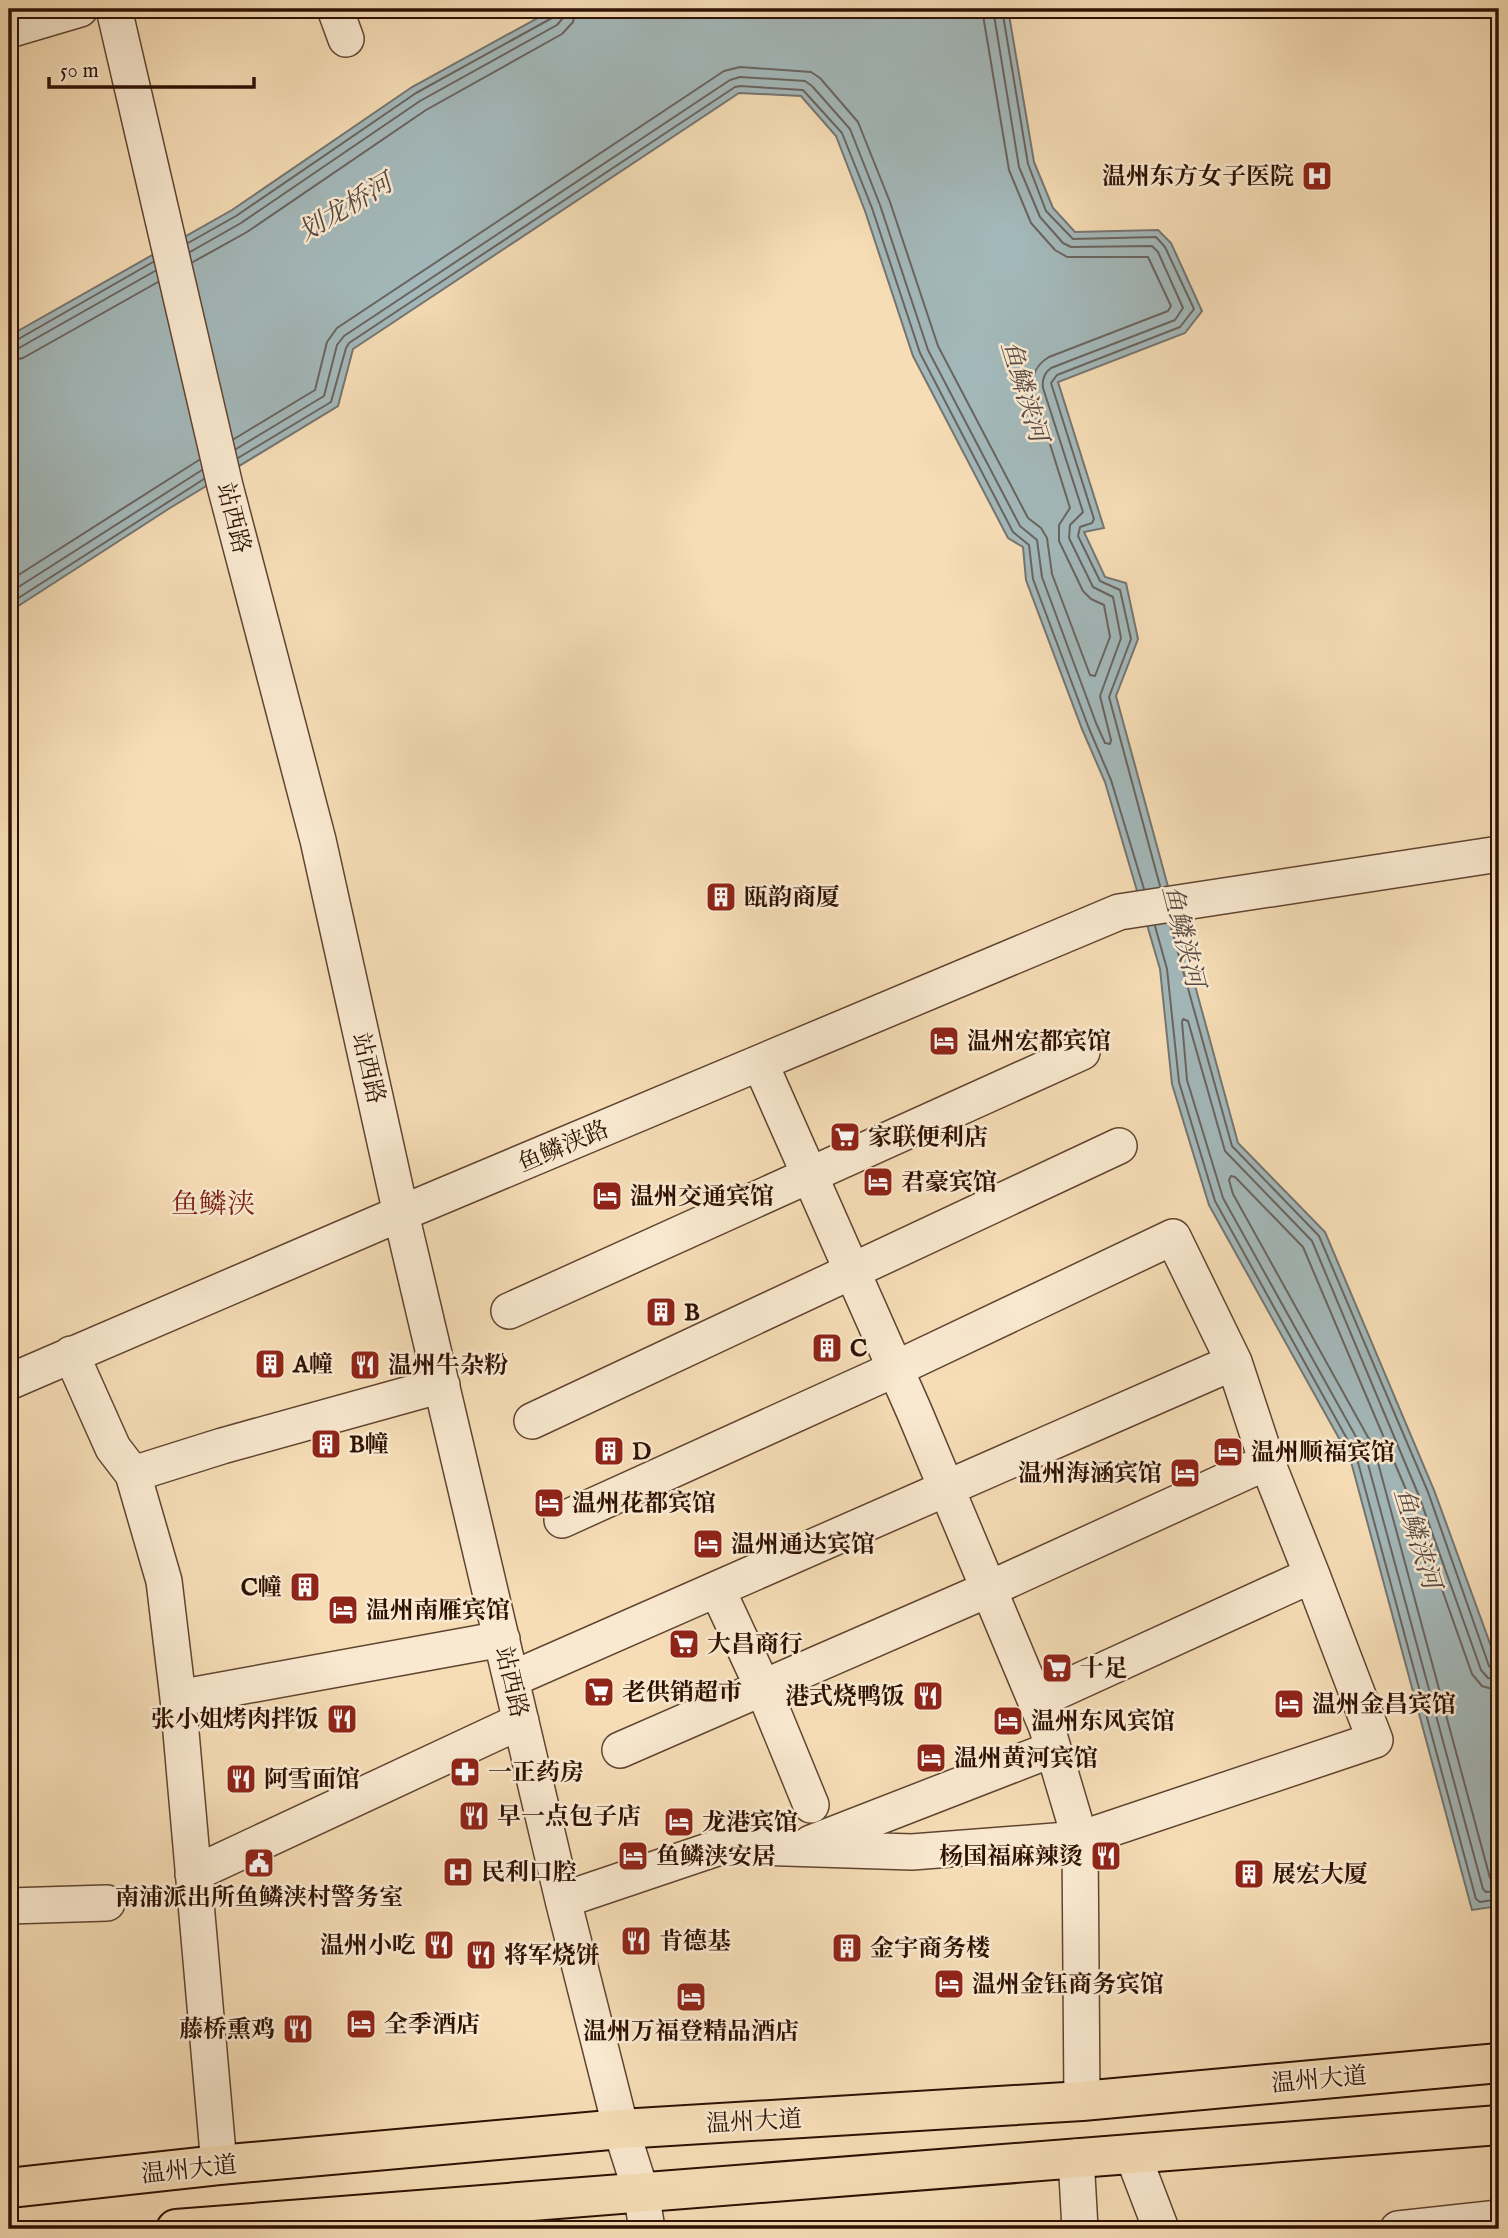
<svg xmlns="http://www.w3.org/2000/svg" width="1508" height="2238" viewBox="0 0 1508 2238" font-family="'IM FELL English','Noto Serif SC',serif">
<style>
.water{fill:#a3b8ba;stroke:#757571;stroke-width:2}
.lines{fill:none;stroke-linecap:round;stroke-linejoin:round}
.shore{stroke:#69645f;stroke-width:2}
.minor-casing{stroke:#614430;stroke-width:38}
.major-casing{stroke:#2f1104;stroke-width:42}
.minor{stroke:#f9e9d0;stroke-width:35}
.major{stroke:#f6ddb6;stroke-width:38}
.labels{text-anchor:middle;stroke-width:5;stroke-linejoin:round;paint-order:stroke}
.poi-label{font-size:24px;font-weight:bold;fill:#2f1104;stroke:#f9e9d0;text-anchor:start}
.street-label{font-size:24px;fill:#2f1104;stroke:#f9e9d0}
.water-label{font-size:26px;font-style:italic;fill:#584b44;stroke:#f9e9d0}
.quarter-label{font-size:28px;fill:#7a1f14;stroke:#f9e9d0}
</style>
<rect width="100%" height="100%" fill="#f6ddb6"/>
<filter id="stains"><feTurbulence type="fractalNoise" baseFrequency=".00286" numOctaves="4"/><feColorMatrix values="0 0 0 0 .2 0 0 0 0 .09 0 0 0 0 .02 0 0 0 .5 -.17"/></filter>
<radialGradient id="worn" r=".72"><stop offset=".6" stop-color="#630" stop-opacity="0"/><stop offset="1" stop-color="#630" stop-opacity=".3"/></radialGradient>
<!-- water -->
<path class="water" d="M 554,9 L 1008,9 L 1034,162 L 1053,208 L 1075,232 L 1158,230 L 1171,243 L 1202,311 L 1185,333 L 1058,382 L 1104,528 L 1084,532 L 1105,577 L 1126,583 L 1138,639 L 1116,696 L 1238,1143 L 1325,1232 L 1434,1490 L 1492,1649 L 1499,1676 L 1499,1906 L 1472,1910 L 1350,1458 L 1209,1205 L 1172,1084 L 1160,969 L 1105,782 L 1082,729 L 1026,580 L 1023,547 L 1008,538 L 913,356 L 865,211 L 836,136 L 801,96 L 739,93 L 353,349 L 338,406 L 170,508 L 9,612 L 9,336 L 232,210 L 412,87 Z"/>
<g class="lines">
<!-- shore -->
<path class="shore" d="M 1002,9 L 1028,164 L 1046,211 L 1073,239 L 1156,237 L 1165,247 L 1194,309 L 1180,327 L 1057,375 L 1051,383 L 1094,519 L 1092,523 L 1080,527 L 1078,536 L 1100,581 L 1120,590 L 1131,639 L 1109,697 L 1160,886
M 188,243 L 236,216 L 416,93 L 552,18 L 556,14 L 556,9
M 190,252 L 241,223 L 420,101 L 557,25 L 563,18 L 565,9
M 193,262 L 247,232 L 426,110 L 562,34 L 573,22 L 576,9
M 9,342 L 15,341 L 153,262
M 9,350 L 19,348 L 155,271
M 9,361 L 23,358 L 158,282
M 234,439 L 315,390 L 327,342 L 337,328 L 724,71 L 740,67 L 811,72 L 820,78 L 858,122 L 890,202 L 938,346 L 1028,518 L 1041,528 L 1047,538 L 1052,574 L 1090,675 L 1095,676 L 1110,637 L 1104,605 L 1091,599 L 1083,591 L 1059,541 L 1059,525 L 1070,508 L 1033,390 C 1031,375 1036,365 1049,357 L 1168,311 L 1171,306 L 1148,257 L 1067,257 L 1055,250 L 1031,223 L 1009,170 L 982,9
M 236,449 L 324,396 L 337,345 L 344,336 L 730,80 L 740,77 L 805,81 L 812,86 L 850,129 L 880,205 L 928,350 L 1020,526 L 1037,540 L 1042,577 L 1096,723 L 1105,743 L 1110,744 L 1111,740 L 1100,696 L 1121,638 L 1113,597 L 1093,587 L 1069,538 L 1070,525 L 1083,512 L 1043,388 C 1042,380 1044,373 1051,368 L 1175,320 L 1183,308 L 1158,252 L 1152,246 L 1071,247 L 1063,243 L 1040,217 L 1019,167 L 993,9
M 238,458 L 331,402 L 346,348 L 349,343 L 735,87 L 740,86 L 803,90 L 842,133 L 872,208 L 920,353 L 1013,532 L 1029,545 L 1033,579 L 1088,726 L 1111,780 L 1144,889
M 9,581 L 199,460
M 9,593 L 202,470
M 9,604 L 204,479
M 1170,924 L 1232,1146 L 1319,1236 L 1428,1492 L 1489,1666 L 1494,1671 L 1499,1671
M 1155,926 L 1167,969 L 1179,1082 L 1215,1201 L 1356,1455 L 1476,1899 L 1480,1902 L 1499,1899
M 1499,1680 L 1488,1678 L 1481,1670 L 1419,1496 L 1312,1241 L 1225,1151 L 1188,1021 L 1183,1019 L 1182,1022 L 1187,1080 L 1223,1198 L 1365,1453 L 1483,1889 L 1486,1892 L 1499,1891
M 1499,1691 L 1482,1686 L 1472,1674 L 1410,1499 L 1303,1247 L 1235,1177 L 1231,1176 L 1229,1180 L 1233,1194 L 1374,1448 L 1490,1878 L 1493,1880 L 1499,1880"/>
<!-- minor casing -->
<g class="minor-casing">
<path id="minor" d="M 114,9 L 225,486 L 318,840 L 401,1214 L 563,1900 L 621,2129 L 641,2192 L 647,2229
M 335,9 L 346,39
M 9,30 L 80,9
M 760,1063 L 914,1411 L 1047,1728 L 1080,1839 L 1082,2101
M 509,1311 L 1082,1052
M 71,1354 L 113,1448 L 133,1474 L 164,1581 L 178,1698 L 219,2165
M 9,1382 L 390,1218 L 1119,912 L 1499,854
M 532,1421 L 1119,1146
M 133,1474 L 222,1446 L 442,1385
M 562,1520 L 895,1369 L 1173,1237 L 1234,1362 L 1267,1462 L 1312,1575 L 1375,1740 L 1080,1839 L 912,1852 L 723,1846 L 563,1900
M 717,1589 L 763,1688 L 811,1805
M 512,1679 L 1234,1362
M 178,1698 L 502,1639
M 1036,1701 L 1312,1575
M 620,1750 L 989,1589 L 1267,1462
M 811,1843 L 1053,1749
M 193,1874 L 521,1721
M 9,1906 L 107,1903
M 1132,2153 L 1161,2229
M 1076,2157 L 1080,2229
M 1398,2229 L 1499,2218"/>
</g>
<!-- major casing -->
<g class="major-casing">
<path id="major" d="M 9,2188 L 219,2165 L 621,2129 L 1082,2101 L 1499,2063
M 176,2229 L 1499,2125"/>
</g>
<!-- minor -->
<use href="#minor" class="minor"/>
<!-- major -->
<use href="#major" class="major"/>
</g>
<!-- icons -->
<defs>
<g id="hospital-square" transform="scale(1.575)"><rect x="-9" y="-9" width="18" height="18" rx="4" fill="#8f2418" stroke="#f9e9d0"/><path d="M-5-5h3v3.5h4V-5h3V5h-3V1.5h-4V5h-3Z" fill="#fff"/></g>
<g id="building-square" transform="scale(1.575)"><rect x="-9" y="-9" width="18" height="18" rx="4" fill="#8f2418" stroke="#f9e9d0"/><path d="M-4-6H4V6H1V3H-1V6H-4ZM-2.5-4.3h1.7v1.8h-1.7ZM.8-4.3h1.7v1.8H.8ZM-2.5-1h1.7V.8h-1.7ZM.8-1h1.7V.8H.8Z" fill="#fff"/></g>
<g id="hotel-square" transform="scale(1.575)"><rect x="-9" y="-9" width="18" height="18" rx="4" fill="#8f2418" stroke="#f9e9d0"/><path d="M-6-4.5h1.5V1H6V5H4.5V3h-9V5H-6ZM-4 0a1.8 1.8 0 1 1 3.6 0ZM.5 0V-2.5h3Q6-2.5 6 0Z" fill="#fff"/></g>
<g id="supermarket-square" transform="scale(1.575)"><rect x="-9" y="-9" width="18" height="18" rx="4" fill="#8f2418" stroke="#f9e9d0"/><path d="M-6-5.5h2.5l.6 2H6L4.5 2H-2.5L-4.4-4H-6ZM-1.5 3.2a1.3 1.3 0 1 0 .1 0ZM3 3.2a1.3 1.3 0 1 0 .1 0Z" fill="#fff"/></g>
<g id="restaurant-square" transform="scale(1.575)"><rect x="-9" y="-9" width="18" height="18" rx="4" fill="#8f2418" stroke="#f9e9d0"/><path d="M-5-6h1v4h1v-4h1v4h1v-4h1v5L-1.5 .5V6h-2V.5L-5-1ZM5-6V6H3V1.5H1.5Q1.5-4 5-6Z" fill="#fff"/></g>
<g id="pharmacy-square" transform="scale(1.575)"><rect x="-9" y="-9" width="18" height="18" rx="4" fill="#8f2418" stroke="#f9e9d0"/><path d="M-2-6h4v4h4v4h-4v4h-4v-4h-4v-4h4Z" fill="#fff"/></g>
<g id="civic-square" transform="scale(1.575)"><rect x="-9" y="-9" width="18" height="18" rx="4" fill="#8f2418" stroke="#f9e9d0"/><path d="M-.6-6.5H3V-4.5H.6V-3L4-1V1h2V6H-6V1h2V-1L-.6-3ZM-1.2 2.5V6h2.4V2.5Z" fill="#fff"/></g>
</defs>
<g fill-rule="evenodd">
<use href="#hospital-square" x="1317" y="176"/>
<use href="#building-square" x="721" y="897"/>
<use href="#hotel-square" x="944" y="1041"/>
<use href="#supermarket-square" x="845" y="1137"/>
<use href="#hotel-square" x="878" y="1182"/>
<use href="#hotel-square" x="607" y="1196"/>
<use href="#building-square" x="661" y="1312"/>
<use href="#building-square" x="827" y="1348"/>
<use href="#building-square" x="270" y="1364"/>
<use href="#restaurant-square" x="365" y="1365"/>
<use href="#building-square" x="326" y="1444"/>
<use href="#building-square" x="609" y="1451"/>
<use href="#hotel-square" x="1228" y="1452"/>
<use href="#hotel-square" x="1185" y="1473"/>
<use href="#hotel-square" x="549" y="1503"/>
<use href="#hotel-square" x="708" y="1544"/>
<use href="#building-square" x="305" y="1587"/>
<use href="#hotel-square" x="343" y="1610"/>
<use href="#supermarket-square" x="684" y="1644"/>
<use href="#supermarket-square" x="1057" y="1668"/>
<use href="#supermarket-square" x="599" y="1692"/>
<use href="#restaurant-square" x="928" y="1696"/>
<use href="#hotel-square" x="1289" y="1704"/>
<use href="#restaurant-square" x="342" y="1719"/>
<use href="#hotel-square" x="1008" y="1721"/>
<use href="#hotel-square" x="931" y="1758"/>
<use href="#pharmacy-square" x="465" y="1772"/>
<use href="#restaurant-square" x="241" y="1779"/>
<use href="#restaurant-square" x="474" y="1816"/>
<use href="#hotel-square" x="679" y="1822"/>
<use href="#hotel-square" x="633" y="1856"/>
<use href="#restaurant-square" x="1106" y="1856"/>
<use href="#civic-square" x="259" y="1863"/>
<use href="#hospital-square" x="458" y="1872"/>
<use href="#building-square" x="1249" y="1874"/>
<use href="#restaurant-square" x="636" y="1941"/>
<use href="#restaurant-square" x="439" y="1945"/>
<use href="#building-square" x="847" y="1948"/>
<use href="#restaurant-square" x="481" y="1955"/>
<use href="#hotel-square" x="949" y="1984"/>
<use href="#hotel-square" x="691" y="1997"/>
<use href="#hotel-square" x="361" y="2024"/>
<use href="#restaurant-square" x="298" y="2029"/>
</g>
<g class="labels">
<!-- poi labels -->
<g class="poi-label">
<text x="1294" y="184" text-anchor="end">温州东方女子医院</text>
<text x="744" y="905">瓯韵商厦</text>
<text x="967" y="1049">温州宏都宾馆</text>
<text x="868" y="1145">家联便利店</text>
<text x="901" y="1190">君豪宾馆</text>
<text x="630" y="1204">温州交通宾馆</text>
<text x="684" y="1320">B</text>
<text x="850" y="1356">C</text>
<text x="293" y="1372">A幢</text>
<text x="388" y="1373">温州牛杂粉</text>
<text x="349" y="1452">B幢</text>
<text x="632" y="1459">D</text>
<text x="1251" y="1460">温州顺福宾馆</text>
<text x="1162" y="1481" text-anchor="end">温州海涵宾馆</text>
<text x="572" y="1511">温州花都宾馆</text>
<text x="731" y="1552">温州通达宾馆</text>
<text x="282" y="1595" text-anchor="end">C幢</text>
<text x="366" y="1618">温州南雁宾馆</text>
<text x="707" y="1652">大昌商行</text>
<text x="1080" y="1676">十足</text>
<text x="622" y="1700">老供销超市</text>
<text x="905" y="1704" text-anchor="end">港式烧鸭饭</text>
<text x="1312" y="1712">温州金昌宾馆</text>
<text x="319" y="1727" text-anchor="end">张小姐烤肉拌饭</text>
<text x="1031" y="1729">温州东风宾馆</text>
<text x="954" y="1766">温州黄河宾馆</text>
<text x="488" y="1780">一正药房</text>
<text x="264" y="1787">阿雪面馆</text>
<text x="497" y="1824">早一点包子店</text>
<text x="702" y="1830">龙港宾馆</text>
<text x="656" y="1864">鱼鳞浃安居</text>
<text x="1083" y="1864" text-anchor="end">杨国福麻辣烫</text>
<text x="481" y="1880">民利口腔</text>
<text x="1272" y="1882">展宏大厦</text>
<text x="259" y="1905" text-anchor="middle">南浦派出所鱼鳞浃村警务室</text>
<text x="659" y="1949">肯德基</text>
<text x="416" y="1953" text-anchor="end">温州小吃</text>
<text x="870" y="1956">金宇商务楼</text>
<text x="504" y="1963">将军烧饼</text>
<text x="972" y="1992">温州金钰商务宾馆</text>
<text x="384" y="2032">全季酒店</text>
<text x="275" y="2037" text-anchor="end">藤桥熏鸡</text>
<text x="691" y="2039" text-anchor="middle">温州万福登精品酒店</text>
</g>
<!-- street labels -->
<g class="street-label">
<text transform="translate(234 518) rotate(76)" y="8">站西路</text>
<text transform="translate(369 1068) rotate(77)" y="8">站西路</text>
<text transform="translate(563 1146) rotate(-23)" y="8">鱼鳞浃路</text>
<text transform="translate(512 1682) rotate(77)" y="8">站西路</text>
<text transform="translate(1319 2079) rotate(-5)" y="8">温州大道</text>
<text transform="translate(754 2121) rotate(-3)" y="8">温州大道</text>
<text transform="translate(189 2169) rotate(-6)" y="8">温州大道</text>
</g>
<!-- water labels -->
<g class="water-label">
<text transform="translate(345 207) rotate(-31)" y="9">划龙桥河</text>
<text transform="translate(1025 391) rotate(73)" y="9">鱼鳞浃河</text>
<text transform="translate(1184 936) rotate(76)" y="9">鱼鳞浃河</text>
<text transform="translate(1418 1538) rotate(73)" y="9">鱼鳞浃河</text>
</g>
<!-- quarter labels -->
<g class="quarter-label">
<text x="213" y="1213">鱼鳞浃</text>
</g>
</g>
<!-- margin -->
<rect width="1508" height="2238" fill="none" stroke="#f6ddb6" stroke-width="35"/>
<rect x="10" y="10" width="1487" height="2217" fill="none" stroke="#2f1104" stroke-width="3.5"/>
<rect x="18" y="18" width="1473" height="2203" fill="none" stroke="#2f1104" stroke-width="2"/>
<!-- scale -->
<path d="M49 77v10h205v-10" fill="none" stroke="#2f1104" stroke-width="3.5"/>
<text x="60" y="77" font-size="21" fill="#2f1104" stroke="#f9e9d0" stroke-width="5" paint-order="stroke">50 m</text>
<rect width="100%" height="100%" filter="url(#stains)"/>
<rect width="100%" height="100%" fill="url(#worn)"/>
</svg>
